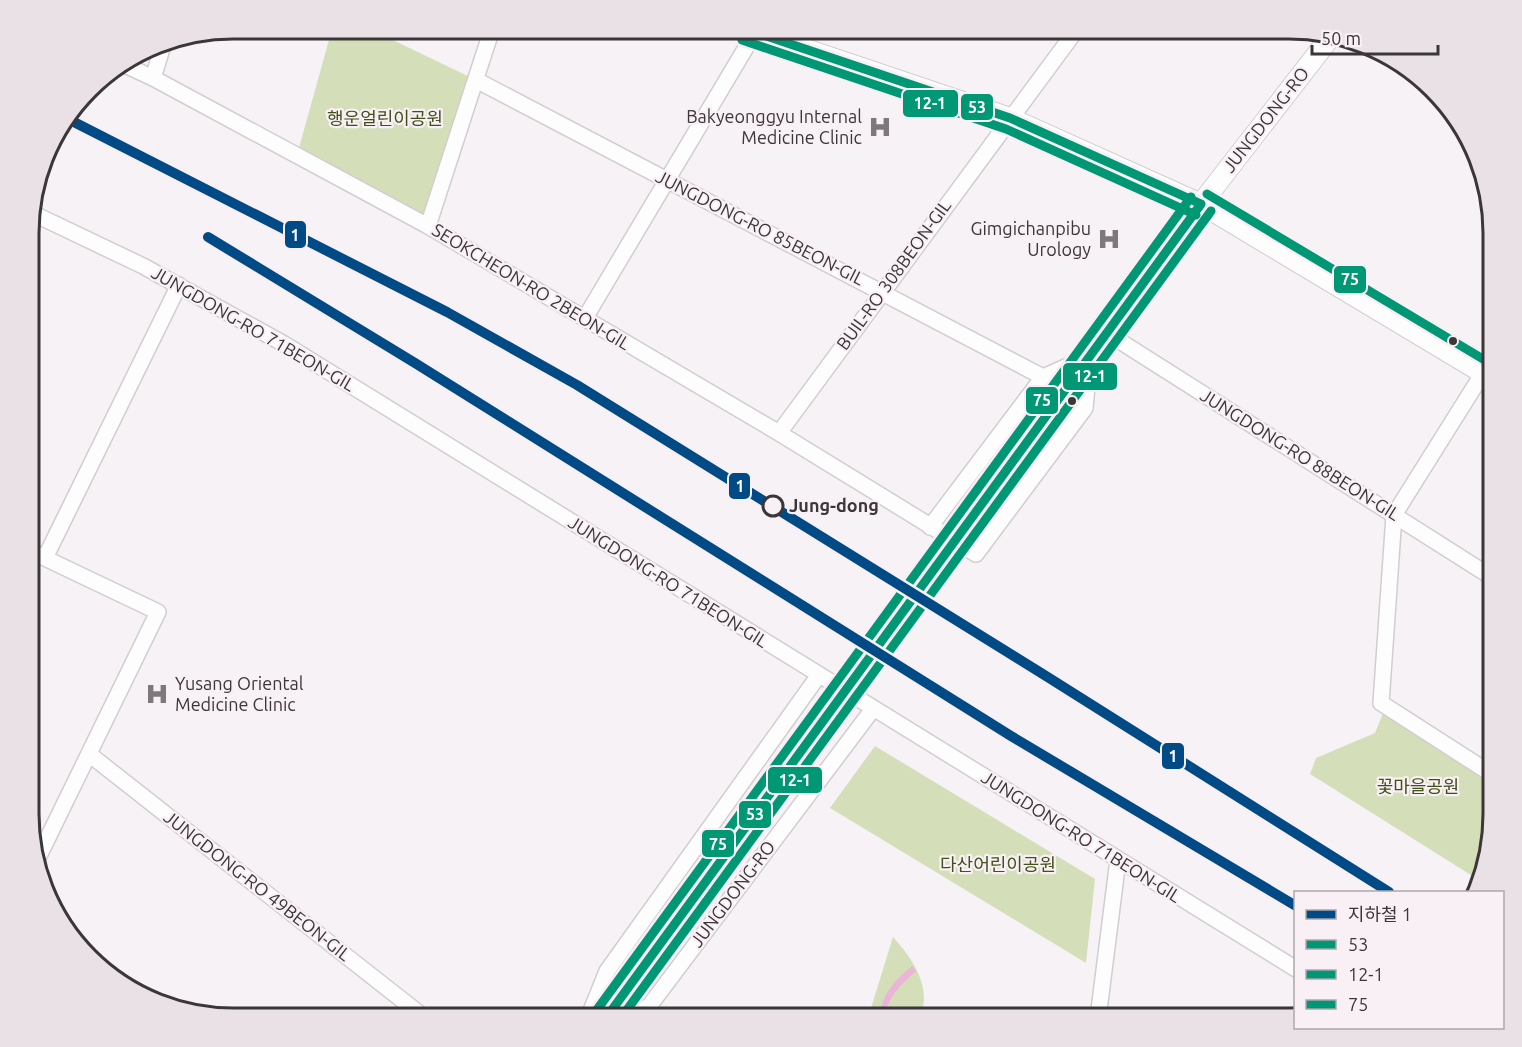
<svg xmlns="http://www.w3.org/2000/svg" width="1522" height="1047" viewBox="0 0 1522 1047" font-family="Ubuntu,'Noto Sans KR',sans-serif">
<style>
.green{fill:#d4dfba}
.water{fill:#ebb4d8}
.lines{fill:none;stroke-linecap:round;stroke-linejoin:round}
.minor-casing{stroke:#d1ced0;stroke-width:18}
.tertiary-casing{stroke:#d1ced0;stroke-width:22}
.minor{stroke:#fefdfe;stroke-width:15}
.tertiary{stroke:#fefdfe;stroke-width:20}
.tertiary-bridge-casing{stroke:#d1ced0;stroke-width:22;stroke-linecap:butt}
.tertiary-bridge{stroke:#fefdfe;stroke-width:20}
.bus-1-casing{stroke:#f9f0f6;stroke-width:14}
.bus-2-casing{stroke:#f9f0f6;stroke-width:14}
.bus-3-casing{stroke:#f9f0f6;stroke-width:14}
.bus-1{stroke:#009775;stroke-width:9}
.bus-2{stroke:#009775;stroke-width:9}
.bus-3{stroke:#009775;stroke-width:9}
.metro-1-casing{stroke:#f9f0f6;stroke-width:15}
.metro-1{stroke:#004a85;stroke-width:10}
.bus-dot{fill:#3b3739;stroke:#f9f0f6;stroke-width:2}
.stop-dot{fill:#f9f0f6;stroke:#3b3739;stroke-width:3}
.labels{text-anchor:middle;stroke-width:4.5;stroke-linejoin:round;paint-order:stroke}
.poi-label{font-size:18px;fill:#3b3739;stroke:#f9f0f6;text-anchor:end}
.park-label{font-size:18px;fill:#405217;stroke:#f9f0f6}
.street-label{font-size:18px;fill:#3b3739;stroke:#f9f0f6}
.stop-label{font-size:18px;font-weight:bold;fill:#3b3739;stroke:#f9f0f6;text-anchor:start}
.rim{fill:none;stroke:#3b3739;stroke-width:3}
.line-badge{stroke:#f9f0f6;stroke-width:2}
.badge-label{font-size:16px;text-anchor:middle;font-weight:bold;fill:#fff}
</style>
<rect width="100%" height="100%" fill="#f7f2f5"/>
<!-- green -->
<path class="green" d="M 332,29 L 370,29 L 476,80 L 428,226 L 297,155 Z
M 1384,711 L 1493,781 L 1493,827 L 1482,882 L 1310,774 L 1316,758 L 1375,733 Z
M 875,746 L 1095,879 L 1086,963 L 830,808 Z
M 893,937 C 912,958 934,989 919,1018 L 868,1018 Z"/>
<!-- water -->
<path class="water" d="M 912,966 L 916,971 C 901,984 888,997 884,1018 L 879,1018 C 883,993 893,982 912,966 Z"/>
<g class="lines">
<!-- minor casing -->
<g class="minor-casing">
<path id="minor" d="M 123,64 L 153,78 L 428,226 L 779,433 L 976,554 L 1085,408 L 1090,356
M 153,78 L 164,42
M 476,80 L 1043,377
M 30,212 L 143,266 L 284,344 L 1296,969
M 428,226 L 492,29
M 585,318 L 757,29
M 1107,333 L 1493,578
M 1483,373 L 1394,515 L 1381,703 L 1493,775
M 779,433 L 1077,29
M 930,527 L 1043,377 L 1090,356
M 30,551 L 158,612 L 37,860
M 45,558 L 179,285
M 89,754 L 425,1018
M 588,1018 L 607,971 L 819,675
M 633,1018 L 650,1005 L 873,709
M 1098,1018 L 1118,860"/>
</g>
<!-- tertiary casing -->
<g class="tertiary-casing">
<path id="tertiary" d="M 746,29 L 1010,118 L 1201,204 L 1493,379
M 1064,392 L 1201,204 L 1332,35"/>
</g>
<!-- minor -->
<use href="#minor" class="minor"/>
<!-- tertiary -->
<use href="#tertiary" class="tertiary"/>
<!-- tertiary-bridge casing -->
<g class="tertiary-bridge-casing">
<path id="tertiary-bridge" d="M 606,1018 L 1064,392"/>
</g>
<!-- tertiary-bridge -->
<use href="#tertiary-bridge" class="tertiary-bridge"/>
<!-- bus-1 casing -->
<g class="bus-1-casing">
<path id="bus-1" d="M 746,29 L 1010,118 L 1201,204
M 606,1018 L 1201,204"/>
</g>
<!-- bus-2 casing -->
<g class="bus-2-casing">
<path id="bus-2" d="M 742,40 L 1006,129 L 1196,215
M 621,1018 L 1211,211"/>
</g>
<!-- bus-3 casing -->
<g class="bus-3-casing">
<path id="bus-3" d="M 1207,194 L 1493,365
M 596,1011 L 1191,197"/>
</g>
<!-- bus-1 -->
<use href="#bus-1" class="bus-1"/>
<!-- bus-2 -->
<use href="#bus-2" class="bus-2"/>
<!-- bus-3 -->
<use href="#bus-3" class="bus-3"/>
<!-- metro-1 casing -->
<g class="metro-1-casing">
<path id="metro-1" d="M 68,119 L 447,312 L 577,385 L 1046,676 L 1389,892
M 208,237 L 415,363 L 1011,736 L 1296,906"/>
</g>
<!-- metro-1 -->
<use href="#metro-1" class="metro-1"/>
</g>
<!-- icons -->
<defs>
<g id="hospital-bare" transform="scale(1.8)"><path d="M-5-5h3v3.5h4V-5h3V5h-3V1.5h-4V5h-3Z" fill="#7d787b" stroke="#f9f0f6" stroke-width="2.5" paint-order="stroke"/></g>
</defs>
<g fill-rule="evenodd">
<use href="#hospital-bare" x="880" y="127"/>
<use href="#hospital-bare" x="1109" y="239"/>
<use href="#hospital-bare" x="157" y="694"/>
</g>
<!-- markers -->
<g class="bus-dot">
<circle cx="1453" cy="341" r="5"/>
<circle cx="1072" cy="401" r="5"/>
</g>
<circle class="stop-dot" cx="773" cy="506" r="10"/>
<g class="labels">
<!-- poi labels -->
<g class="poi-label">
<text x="862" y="123">Bakyeonggyu Internal<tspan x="862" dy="21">Medicine Clinic</tspan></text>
<text x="1091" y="235">Gimgichanpibu<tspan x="1091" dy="21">Urology</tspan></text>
<text x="175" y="690" text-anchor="start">Yusang Oriental<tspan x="175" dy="21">Medicine Clinic</tspan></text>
</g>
<!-- park labels -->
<g class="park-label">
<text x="385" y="125">행운얼린이공원</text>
<text x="1418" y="793">꽃마을공원</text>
<text x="998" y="871">다산어린이공원</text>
</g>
<!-- street labels -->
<g class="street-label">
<text transform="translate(1266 120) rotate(-52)" y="6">JUNGDONG-RO</text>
<text transform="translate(760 228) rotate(27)" y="6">JUNGDONG-RO 85BEON-GIL</text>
<text transform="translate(894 275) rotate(-54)" y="6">BUIL-RO 308BEON-GIL</text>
<text transform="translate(531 287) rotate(31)" y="6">SEOKCHEON-RO 2BEON-GIL</text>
<text transform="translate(253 329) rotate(30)" y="6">JUNGDONG-RO 71BEON-GIL</text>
<text transform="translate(1300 455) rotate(32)" y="6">JUNGDONG-RO 88BEON-GIL</text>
<text transform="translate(668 582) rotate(32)" y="6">JUNGDONG-RO 71BEON-GIL</text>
<text transform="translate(1081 837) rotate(32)" y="6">JUNGDONG-RO 71BEON-GIL</text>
<text transform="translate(257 886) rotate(38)" y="6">JUNGDONG-RO 49BEON-GIL</text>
<text transform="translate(733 894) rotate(-53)" y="6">JUNGDONG-RO</text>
</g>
<!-- stop labels -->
<g class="stop-label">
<text x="789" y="512">Jung-dong</text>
</g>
</g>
<!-- crop -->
<path d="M0 0H1522V1047H0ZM233 39H1289A194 194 0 0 1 1483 233V814A194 194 0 0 1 1289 1008H233A194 194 0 0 1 39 814V233A194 194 0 0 1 233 39Z" fill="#eae1e7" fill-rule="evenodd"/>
<path class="rim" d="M233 39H1289A194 194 0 0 1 1483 233V814A194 194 0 0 1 1289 1008H233A194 194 0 0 1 39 814V233A194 194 0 0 1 233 39Z"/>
<g class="line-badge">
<rect x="902" y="89" width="57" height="29" rx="6" fill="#009775"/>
<rect x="960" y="93" width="34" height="28" rx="6" fill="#009775"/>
<rect x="284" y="220" width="23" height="29" rx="6" fill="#004a85"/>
<rect x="1333" y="265" width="34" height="29" rx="6" fill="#009775"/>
<rect x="1062" y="362" width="56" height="29" rx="6" fill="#009775"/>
<rect x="1025" y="386" width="34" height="29" rx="6" fill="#009775"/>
<rect x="728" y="472" width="23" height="28" rx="6" fill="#004a85"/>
<rect x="1161" y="742" width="24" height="28" rx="6" fill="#004a85"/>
<rect x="767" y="766" width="56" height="28" rx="6" fill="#009775"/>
<rect x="738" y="800" width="34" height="29" rx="6" fill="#009775"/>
<rect x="701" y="829" width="34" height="29" rx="6" fill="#009775"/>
</g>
<g class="badge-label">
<text x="930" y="109">12-1</text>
<text x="977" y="113">53</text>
<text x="295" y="241">1</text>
<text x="1350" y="285">75</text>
<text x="1090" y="382">12-1</text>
<text x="1042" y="406">75</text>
<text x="740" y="492">1</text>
<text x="1173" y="762">1</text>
<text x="795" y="786">12-1</text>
<text x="755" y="820">53</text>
<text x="718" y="850">75</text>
</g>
<!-- legend -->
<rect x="1294" y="891" width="210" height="138" fill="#f9f0f6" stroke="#ada6aa" stroke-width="1.5"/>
<rect x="1306" y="910" width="30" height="9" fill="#004a85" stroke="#ada6aa" stroke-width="1.5"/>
<text x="1348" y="921" font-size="18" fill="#3b3739">지하철 1</text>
<rect x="1306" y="940" width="30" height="9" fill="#009775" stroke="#ada6aa" stroke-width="1.5"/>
<text x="1348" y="951" font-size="18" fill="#3b3739">53</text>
<rect x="1306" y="970" width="30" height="9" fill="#009775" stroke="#ada6aa" stroke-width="1.5"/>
<text x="1348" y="981" font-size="18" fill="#3b3739">12-1</text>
<rect x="1306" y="1000" width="30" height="9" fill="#009775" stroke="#ada6aa" stroke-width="1.5"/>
<text x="1348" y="1011" font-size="18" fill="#3b3739">75</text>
<!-- scale -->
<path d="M1312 45v9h126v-9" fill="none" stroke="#3b3739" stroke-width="3"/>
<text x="1321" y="45" font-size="18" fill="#3b3739" stroke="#f9f0f6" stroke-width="4.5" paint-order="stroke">50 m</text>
</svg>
